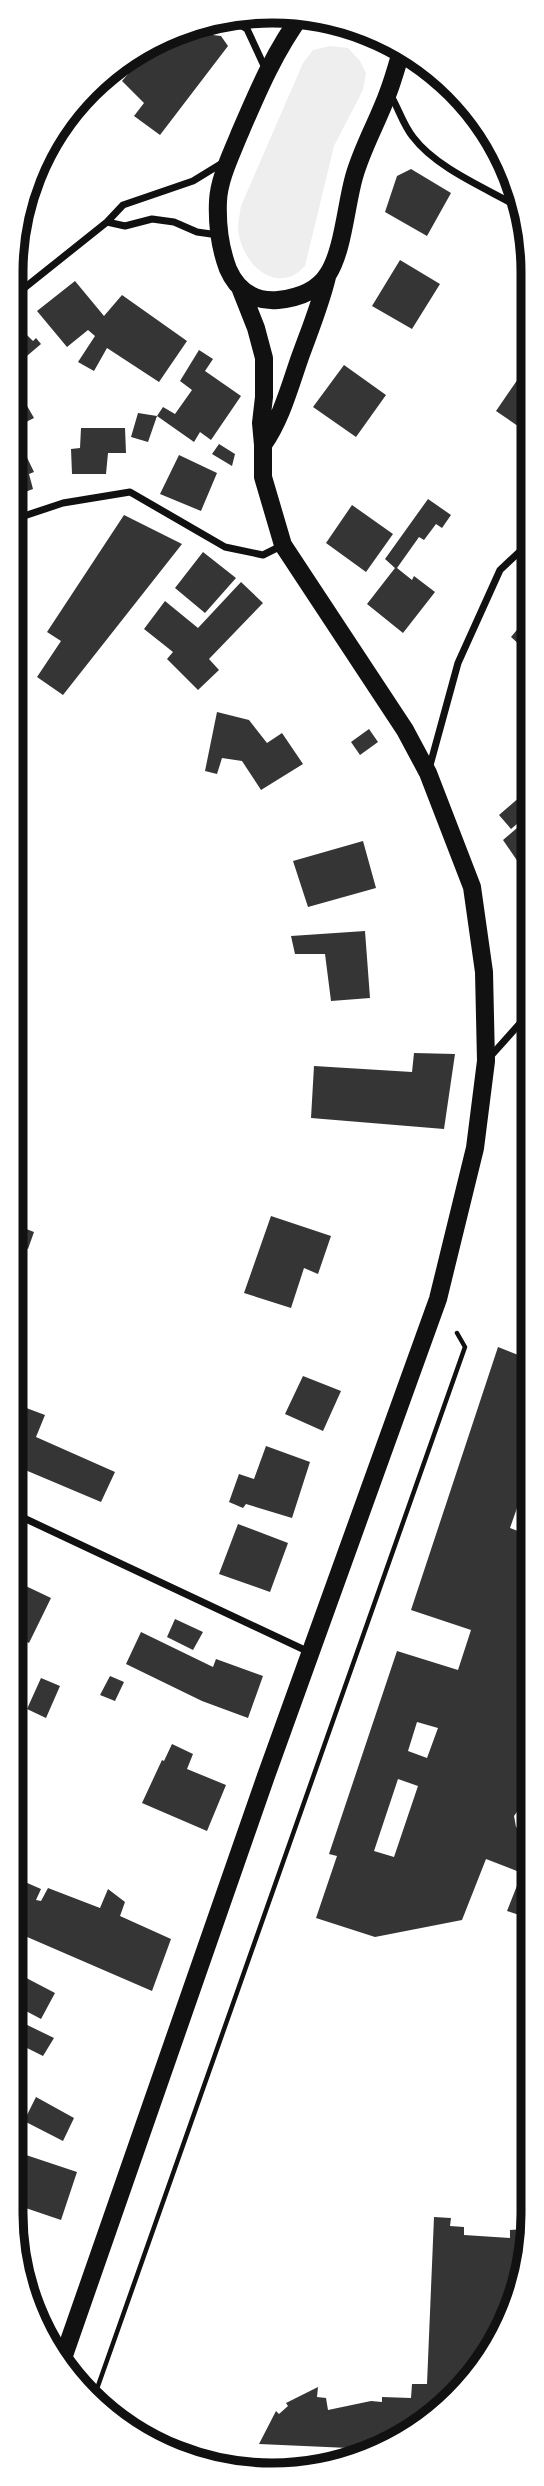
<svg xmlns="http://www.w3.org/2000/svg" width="544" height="2486" viewBox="0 0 544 2486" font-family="'Roboto Serif',serif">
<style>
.green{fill:#eee}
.building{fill:#353535;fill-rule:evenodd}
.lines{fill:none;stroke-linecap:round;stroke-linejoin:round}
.path{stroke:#111;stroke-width:4.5}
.minor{stroke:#111;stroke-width:7}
.primary{stroke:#111;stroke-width:18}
.rim{fill:none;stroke:#111;stroke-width:9}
</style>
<rect width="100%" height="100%" fill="#fff"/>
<!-- green -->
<path class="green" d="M 330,46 L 348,48 L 360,61 L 366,73 L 363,90 L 334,146 L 305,266 C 302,269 297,274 292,276 C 263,287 240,255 238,228 C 238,221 240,213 241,206 L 303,63 L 313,50 Z"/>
<!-- building -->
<path class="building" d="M 181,31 L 221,36 L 228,46 L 160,135 L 134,116 L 144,103 L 122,81 L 128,74 L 123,70 L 135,53 Z
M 411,169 L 451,193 L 427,236 L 385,212 L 397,176 Z
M 400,260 L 440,284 L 412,329 L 372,306 Z
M 75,281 L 104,316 L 122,295 L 187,341 L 159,382 L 107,348 L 94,371 L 78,362 L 95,336 L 88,330 L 67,347 L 37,311 Z
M 20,328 L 33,341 L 36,338 L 41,344 L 21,361 L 13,351 L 13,335 Z
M 199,350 L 213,359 L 205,371 L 241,396 L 211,440 L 200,432 L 194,442 L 157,416 L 163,407 L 175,414 L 192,390 L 180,381 Z
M 531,360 L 531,435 L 496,411 Z
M 344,365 L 386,395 L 356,437 L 313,407 Z
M 22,397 L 34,418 L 26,422 L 20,412 L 16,414 L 13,407 L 13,402 Z
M 138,413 L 157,416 L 148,442 L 131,437 Z
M 81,428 L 125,428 L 126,453 L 108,453 L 106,474 L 72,474 L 71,449 L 80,448 Z
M 19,441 L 34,472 L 29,474 L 33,489 L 12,497 L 13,444 Z
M 219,444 L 235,454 L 232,466 L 212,454 Z
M 179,455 L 217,473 L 201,511 L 160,494 Z
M 428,499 L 451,515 L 442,528 L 436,524 L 424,540 L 419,537 L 397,568 L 412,580 L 414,576 L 435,592 L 403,633 L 367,604 L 395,568 L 385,559 Z
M 352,505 L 393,534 L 366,572 L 326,543 Z
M 124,515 L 182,544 L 63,695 L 37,677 L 61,641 L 47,632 Z
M 203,552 L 236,578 L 205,613 L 175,588 Z
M 241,582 L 263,603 L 209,659 L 219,670 L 198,690 L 167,659 L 173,652 L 144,629 L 165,601 L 198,628 Z
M 531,613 L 531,655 L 511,637 Z
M 217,712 L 249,720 L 267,743 L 282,733 L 303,764 L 261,790 L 242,761 L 222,758 L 217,774 L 205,771 Z
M 369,729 L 378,742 L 360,755 L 351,742 Z
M 528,790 L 531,795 L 531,812 L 511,829 L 499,815 Z
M 531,816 L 531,881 L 503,840 Z
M 363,841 L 376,888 L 308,907 L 293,861 Z
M 365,931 L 370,998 L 331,1001 L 325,954 L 295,954 L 291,936 Z
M 414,1053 L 455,1054 L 444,1129 L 311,1118 L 314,1066 L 412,1072 Z
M 531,1186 L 531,1239 L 517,1231 L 529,1206 L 523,1204 Z
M 271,1216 L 331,1236 L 318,1274 L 304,1268 L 291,1308 L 244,1293 Z
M 16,1225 L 34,1232 L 28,1249 L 12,1243 Z
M 498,1347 L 531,1360 L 531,1468 L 510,1528 L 531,1536 L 531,1804 L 521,1806 L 514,1816 L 516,1827 L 525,1834 L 531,1834 L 531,1910 L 528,1918 L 507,1911 L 522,1873 L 486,1859 L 462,1920 L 375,1937 L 316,1918 L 337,1856 L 329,1854 L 397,1651 L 458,1670 L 471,1630 L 411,1610 ZM 417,1722 L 438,1728 L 427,1758 L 408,1751 ZM 398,1779 L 418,1786 L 394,1857 L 374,1851 Z
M 303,1376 L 341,1391 L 323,1431 L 285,1414 Z
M 21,1406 L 45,1415 L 36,1437 L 115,1472 L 101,1502 L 11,1464 L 11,1429 Z
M 266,1446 L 310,1462 L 292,1518 L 246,1504 L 243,1508 L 229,1502 L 239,1474 L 254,1479 Z
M 238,1524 L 288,1543 L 270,1592 L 219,1574 Z
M 11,1579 L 51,1598 L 29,1643 L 11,1635 Z
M 175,1619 L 203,1632 L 193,1650 L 167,1637 Z
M 141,1632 L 213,1667 L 216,1659 L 263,1676 L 248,1718 L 202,1701 L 126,1664 Z
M 110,1676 L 124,1682 L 115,1701 L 100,1695 Z
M 41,1678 L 60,1686 L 46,1718 L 27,1709 Z
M 172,1744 L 193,1754 L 187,1769 L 226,1785 L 207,1831 L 142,1803 L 162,1760 L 164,1761 Z
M 25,1882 L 41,1889 L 36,1900 L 41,1901 L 48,1888 L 100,1908 L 108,1889 L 125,1902 L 120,1916 L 171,1939 L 152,1991 L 11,1930 L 11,1915 Z
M 11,1970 L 55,1993 L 41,2019 L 11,2003 Z
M 19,2021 L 54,2038 L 43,2056 L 11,2040 L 11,2026 L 15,2029 Z
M 36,2097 L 74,2118 L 63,2141 L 24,2121 Z
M 11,2150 L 77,2172 L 61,2220 L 11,2203 Z
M 434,2217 L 451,2218 L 450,2226 L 464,2227 L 464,2235 L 510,2238 L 510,2230 L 524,2229 L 524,2221 L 531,2221 L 531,2249 L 499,2344 L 432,2421 L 381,2448 L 382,2443 L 371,2443 L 371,2449 L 259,2444 L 276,2411 L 279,2414 L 288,2406 L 286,2403 L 318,2387 L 317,2397 L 326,2398 L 328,2410 L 371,2401 L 382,2402 L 382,2397 L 411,2398 L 412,2384 L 427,2384 Z"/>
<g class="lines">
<!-- path -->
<path class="path" d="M 93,2400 L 465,1347 L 457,1333"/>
<!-- minor -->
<path class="minor" d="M 215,19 L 237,23 L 247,29 L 266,70
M 390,94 C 398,107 403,125 413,137 C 437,169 488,189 522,209
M 218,235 L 197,232 L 174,222 L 152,219 L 125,226 L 107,222 L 123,205 L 193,181 L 224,162
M 13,297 L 107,222
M 12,520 L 63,503 L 130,492 L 225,547 L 263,555 L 283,545
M 429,769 L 458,663 L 500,570 L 531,541
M 489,1058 L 531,1011
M 11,1512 L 309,1652"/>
<!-- primary -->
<path class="primary" d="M 303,13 C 275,50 257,93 239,135 C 231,155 219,179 218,201 C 217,224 220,248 228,269 C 237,290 254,302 278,300 C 297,298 317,292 328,274 C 343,251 346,205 354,177 C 362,148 378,121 388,93 C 393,80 397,66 401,52 L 396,43
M 263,445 C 281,419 289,389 299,360 C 309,332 320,306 327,277
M 61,2364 L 266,1776 L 438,1299 L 475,1148 L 486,1061 L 484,972 L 472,887 L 428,773 L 405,730 L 283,545 L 263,477 L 263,445 L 261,423 L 264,397 L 264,358 L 256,328 L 241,290"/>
</g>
<!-- crop -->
<path d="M0 0H544V2486H0ZM272 23H272A249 249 0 0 1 521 272V2214A249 249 0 0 1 272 2463H272A249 249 0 0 1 23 2214V272A249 249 0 0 1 272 23Z" fill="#fff" fill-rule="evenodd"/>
<path class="rim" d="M272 23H272A249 249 0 0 1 521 272V2214A249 249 0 0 1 272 2463H272A249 249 0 0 1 23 2214V272A249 249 0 0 1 272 23Z"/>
</svg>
